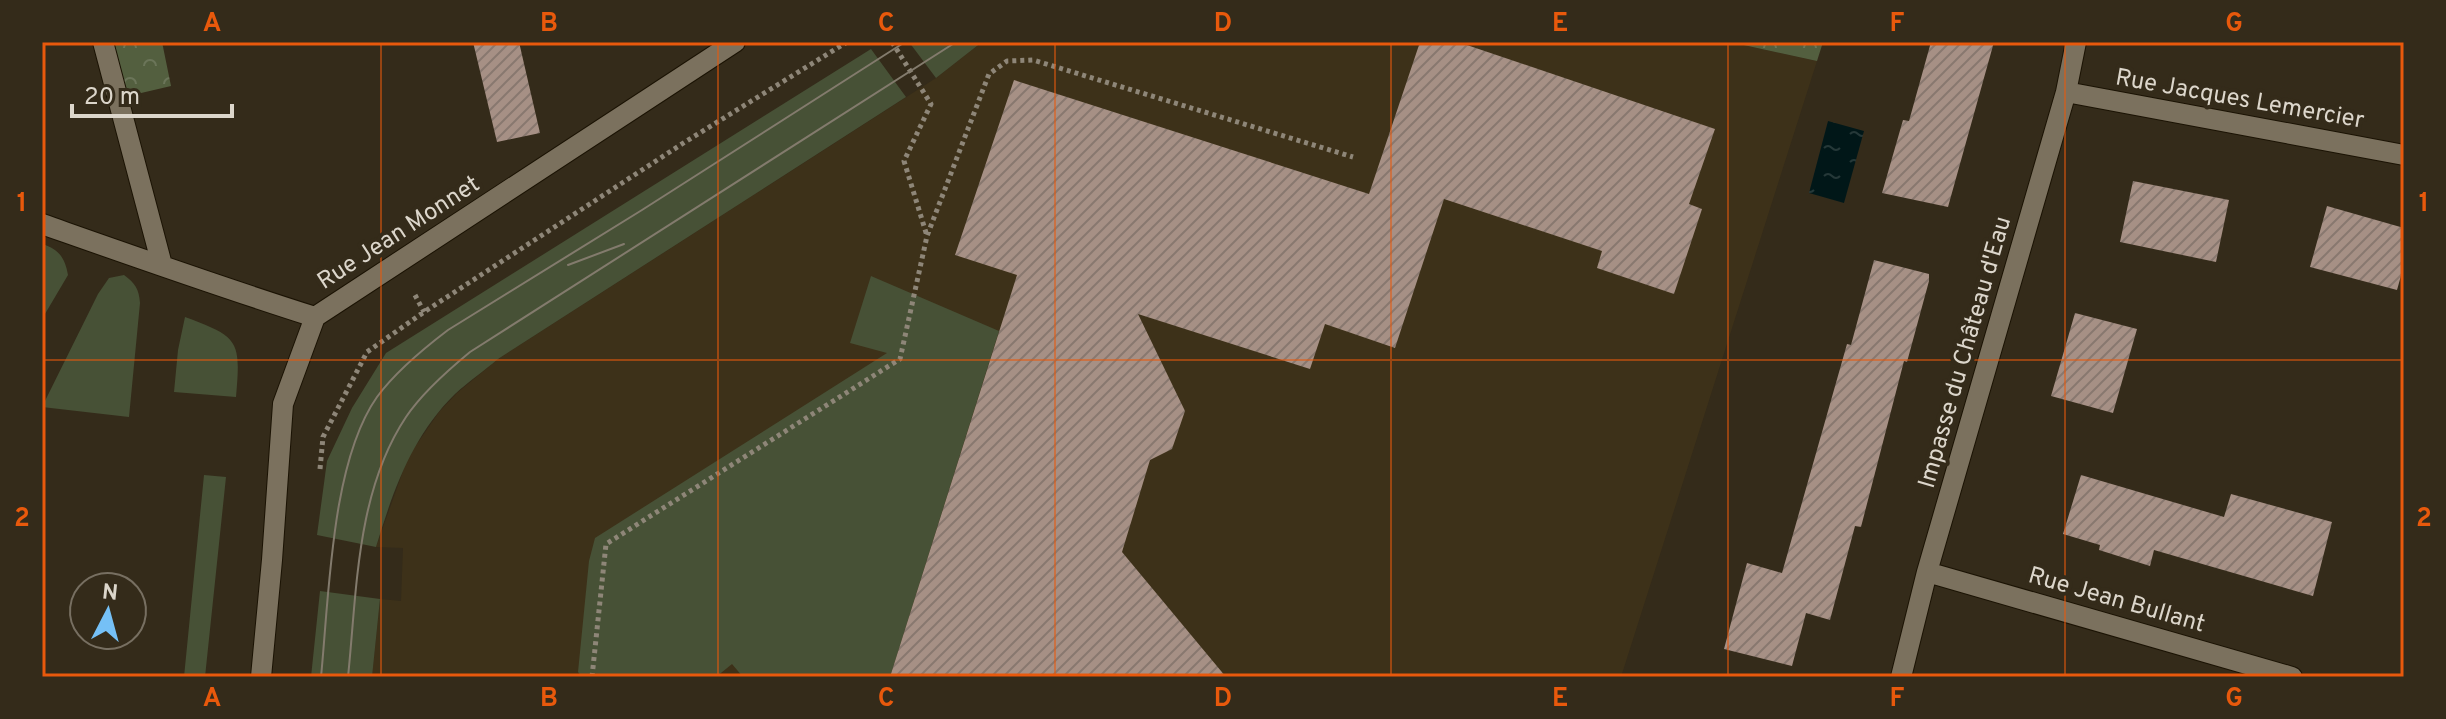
<svg xmlns="http://www.w3.org/2000/svg" width="2446" height="719" viewBox="0 0 2446 719" font-family="Overpass,sans-serif">
<style>
.built{fill:#3d3119}
.grass{fill:#475136}
.forest{fill:url(#forest-crowns)}
.water{fill:url(#water-ripples)}
.building{fill:url(#building-hatch)}
.lines{fill:none;stroke-linecap:round;stroke-linejoin:round}
.minor-casing{stroke:#1b1304;stroke-width:22}
.path{stroke:#8e8678;stroke-width:5;stroke-dasharray:4 4;stroke-linecap:butt}
.minor{stroke:#7b715e;stroke-width:20}
.tram{stroke:#837b6d;stroke-width:2}
.grid{fill:none;stroke:#e8590c;stroke-width:2;stroke-opacity:0.55}
.labels{text-anchor:middle;stroke-width:8;stroke-linejoin:round;paint-order:stroke}
.street-label{font-size:24px;fill:#dcd6cb;stroke:#342b1a}
.neatline{fill:none;stroke:#e8590c;stroke-width:3}
.grid-label{font-size:26px;text-anchor:middle;font-weight:bold;fill:#e8590c}
</style>
<defs>
<pattern id="forest-crowns" width="20" height="18" patternUnits="userSpaceOnUse" patternTransform="scale(2)"><rect width="20" height="18" fill="#535f3f"/><path d="M2 6a3 3 0 1 1 6 0M12 15a3 3 0 1 1 6 0" fill="none" stroke="#6b7559"/></pattern>
<pattern id="water-ripples" width="26" height="14" patternUnits="userSpaceOnUse" patternTransform="scale(2)"><rect width="26" height="14" fill="#011718"/><path d="M2 4q2-2 4 0t4 0M15 11q2-2 4 0t4 0" fill="none" stroke="#253838"/></pattern>
<pattern id="building-hatch" width="6" height="6" patternUnits="userSpaceOnUse" patternTransform="scale(2)"><rect width="6" height="6" fill="#a69085"/><path d="M-1 1l2-2M0 6l6-6M5 7l2-2" fill="none" stroke="#88786f"/></pattern>
</defs>
<rect width="100%" height="100%" fill="#342b1a"/>
<!-- built -->
<path class="built" d="M 982,42 L 1730,42 L 1817,61 L 1621,677 L 372,677 L 380,599 L 401,601 L 403,548 L 376,547 L 408,457 L 439,412 L 457,393 L 498,359 L 936,78 Z"/>
<!-- grass -->
<path class="grass" d="M 909,42 L 982,42 L 936,78 Z
M 871,49 L 906,97 L 498,359 C 484,371 468,382 455,394 C 412,436 393,491 376,547 L 317,535 L 327,461 L 352,408 L 386,353 Z
M 42,244 C 59,249 65,258 68,275 L 42,319 Z
M 124,275 C 135,283 139,289 140,303 L 129,417 L 42,407 L 98,294 L 109,278 Z
M 871,276 L 999,331 L 890,677 L 743,677 L 732,664 L 716,677 L 582,677 L 578,672 L 589,561 L 595,538 L 887,353 L 850,343 Z
M 185,317 C 239,337 241,340 236,397 L 174,392 L 178,350 Z
M 204,475 L 226,477 L 205,677 L 184,677 Z
M 320,591 L 380,599 L 372,677 L 311,677 Z"/>
<!-- forest -->
<path class="forest" d="M 100,42 L 162,42 L 171,86 L 124,97 Z
M 1730,42 L 1823,42 L 1817,61 Z"/>
<!-- water -->
<path class="water" d="M 1828,121 L 1864,131 L 1844,203 L 1809,193 Z"/>
<!-- building -->
<path class="building" d="M 473,42 L 519,42 L 540,133 L 497,142 Z
M 1420,42 L 1458,42 L 1715,129 L 1689,204 L 1702,209 L 1674,294 L 1597,268 L 1602,251 L 1444,199 L 1395,348 L 1325,324 L 1310,369 L 1138,314 L 1185,411 L 1172,449 L 1150,460 L 1122,552 L 1226,677 L 890,677 L 1017,275 L 955,255 L 1014,80 L 1369,194 Z
M 1931,42 L 1994,42 L 1948,207 L 1882,193 L 1903,120 L 1909,121 Z
M 2133,181 L 2229,200 L 2216,262 L 2120,242 Z
M 2327,206 L 2404,228 L 2404,265 L 2397,290 L 2310,267 Z
M 1874,260 L 1929,274 L 1929,281 L 1907,362 L 1904,361 L 1861,527 L 1855,526 L 1830,620 L 1806,613 L 1792,666 L 1724,649 L 1747,563 L 1782,573 L 1847,344 L 1851,345 Z
M 2075,313 L 2137,329 L 2113,413 L 2051,396 Z
M 2081,475 L 2224,517 L 2231,494 L 2332,522 L 2313,596 L 2154,550 L 2150,566 L 2099,550 L 2100,545 L 2063,534 Z"/>
<g class="lines">
<!-- minor casing -->
<g class="minor-casing">
<path id="minor" d="M 103,42 L 162,265
M 2066,92 L 2404,155
M 42,224 C 133,256 223,288 315,317
M 1927,572 L 2292,677
M 261,677 L 272,560 L 283,404 L 315,317 L 735,42
M 1901,677 L 1927,572 L 2066,92 L 2076,42"/>
</g>
<!-- path -->
<path class="path" d="M 892,42 L 931,104 L 904,161 L 927,236
M 415,295 L 424,312
M 320,469 L 323,437 L 367,352 L 424,312 L 685,142 L 847,42
M 592,677 L 606,544 L 900,359 L 927,236 L 989,74 L 1007,61 L 1033,60 L 1353,157"/>
<!-- minor -->
<use href="#minor" class="minor"/>
<!-- tram -->
<path class="tram" d="M 568,265 L 624,244
M 321,677 C 329,597 331,462 377,397 C 396,371 423,349 448,330 L 642,210 L 905,42
M 348,677 C 357,591 356,492 406,417 C 422,393 447,371 470,352 L 956,42"/>
</g>
<!-- grid -->
<path class="grid" d="M 381,42 L 381,677M 718,42 L 718,677M 1055,42 L 1055,677M 1391,42 L 1391,677M 1728,42 L 1728,677M 2065,42 L 2065,677M 42,360 L 2404,360"/>
<g class="labels">
<!-- street labels -->
<g class="street-label">
<text transform="translate(2240 98) rotate(10)" y="8">Rue Jacques Lemercier</text>
<text transform="translate(398 232) rotate(-33)" y="8">Rue Jean Monnet</text>
<text transform="translate(1964 352) rotate(-74)" y="8">Impasse du Château d'Eau</text>
<text transform="translate(2117 599) rotate(16)" y="8">Rue Jean Bullant</text>
</g>
</g>
<!-- border -->
<rect width="2446" height="719" fill="none" stroke="#342b1a" stroke-width="88"/>
<!-- north arrow -->
<g transform="translate(108 611) rotate(6)"><circle r="38" fill="#342b1a" stroke="#776f61" stroke-width="2"/>
<path d="M0-6L14 30L0 20L-14 30Z" fill="#75c0f6"/>
<text y="-12" font-size="22" font-weight="bold" text-anchor="middle" fill="#dcd6cb">N</text>
</g>
<!-- scale -->
<path d="M72 104v12h160v-12" fill="none" stroke="#dcd6cb" stroke-width="4"/>
<text x="84" y="104" font-size="24" fill="#dcd6cb" stroke="#342b1a" stroke-width="6" paint-order="stroke">20 m</text>
<rect x="44" y="44" width="2358" height="631" class="neatline"/>
<g class="grid-label">
<text x="212" y="31">A</text>
<text x="549" y="31">B</text>
<text x="886" y="31">C</text>
<text x="1223" y="31">D</text>
<text x="1560" y="31">E</text>
<text x="1897" y="31">F</text>
<text x="2234" y="31">G</text>
<text x="22" y="211">1</text>
<text x="2424" y="211">1</text>
<text x="22" y="526">2</text>
<text x="2424" y="526">2</text>
<text x="212" y="706">A</text>
<text x="549" y="706">B</text>
<text x="886" y="706">C</text>
<text x="1223" y="706">D</text>
<text x="1560" y="706">E</text>
<text x="1897" y="706">F</text>
<text x="2234" y="706">G</text>
</g>
</svg>
